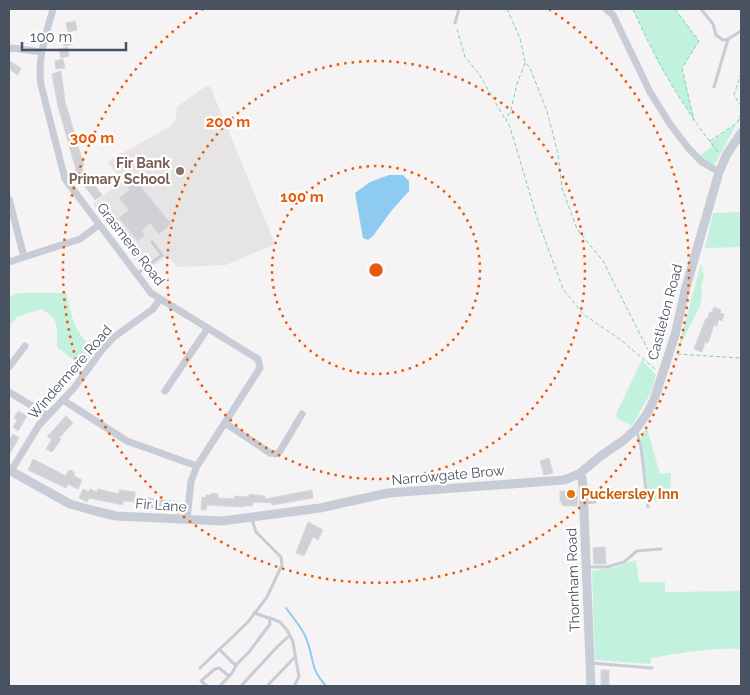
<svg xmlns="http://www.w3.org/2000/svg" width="750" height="695" viewBox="0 0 750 695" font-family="Raleway,sans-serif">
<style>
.education{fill:#e6e4e5}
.green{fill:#c2f2dd}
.water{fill:#8ecbf0}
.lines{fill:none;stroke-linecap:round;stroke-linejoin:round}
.stream{stroke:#8ecbf0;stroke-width:2}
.building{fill:#cfd1d7;stroke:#d7d8de}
.path{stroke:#78d2b5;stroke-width:1;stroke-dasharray:4 2.5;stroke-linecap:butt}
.service{stroke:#c7ccd7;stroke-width:3}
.minor{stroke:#c7ccd7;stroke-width:7}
.tertiary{stroke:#c7ccd7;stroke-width:9}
.ring{fill:none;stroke:#e8590c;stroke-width:2.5;stroke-dasharray:2.5 5}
.education-dot{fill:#8d6e63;stroke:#fff;stroke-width:2}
.food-dot{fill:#e8710a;stroke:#fff;stroke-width:2}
.labels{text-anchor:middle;stroke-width:4.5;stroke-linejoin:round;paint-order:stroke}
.education-label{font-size:14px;font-weight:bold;fill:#785e54;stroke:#fff;text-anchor:end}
.street-label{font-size:14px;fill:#495261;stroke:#fff}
.food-label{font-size:14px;font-weight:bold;fill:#c56008;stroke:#fff;text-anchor:start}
.centre{fill:#e8590c;stroke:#fff;stroke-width:2.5}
.ring-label{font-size:15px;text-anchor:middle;font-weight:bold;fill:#e8590c;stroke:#fff;stroke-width:4.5;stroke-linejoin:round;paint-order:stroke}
</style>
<rect width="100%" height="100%" fill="#f5f3f3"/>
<!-- education -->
<path class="education" d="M 210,86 L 275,244 L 226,265 L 177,267 L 168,256 L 144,272 L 93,204 L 122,180 L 107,162 L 171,126 L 176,119 L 177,107 L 203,88 Z"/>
<!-- green -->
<path class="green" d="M 633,9 L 675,9 L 699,41 L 682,68 L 695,122 L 660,66 Z
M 741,114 L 741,119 L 737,123 L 715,164 L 709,164 L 699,157 L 712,146 L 710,142 L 737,123 Z
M 741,212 L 741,247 L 705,248 L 713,213 Z
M 701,263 L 704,277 L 701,286 L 702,296 L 700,306 L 678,349 Z
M 18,293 L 66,293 C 73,319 73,333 96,349 L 83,367 L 57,347 C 57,327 60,318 41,309 L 17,317 L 9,326 L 9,298 Z
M 642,360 L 656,375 L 651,392 L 632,426 L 617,418 L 616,414 Z
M 647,428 L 660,474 L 671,473 L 670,502 L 651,500 L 648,493 L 641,435 Z
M 636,560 L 639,582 L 665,582 L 665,592 L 741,591 L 741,649 C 710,648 681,653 651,658 L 650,664 L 595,660 L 592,571 L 613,568 Z"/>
<!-- water -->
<path class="water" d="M 389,175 L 403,175 L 409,181 L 409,191 L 392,210 L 373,236 L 368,240 L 363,238 L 355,193 L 370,182 Z"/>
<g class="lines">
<!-- stream -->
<path class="stream" d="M 286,608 C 293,618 302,627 306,638 C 315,660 309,667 326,686"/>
</g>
<!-- building -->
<path class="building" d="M 75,21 L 77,30 L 68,32 L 66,23 Z
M 72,35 L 73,44 L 64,46 L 62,37 Z
M 68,47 L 69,56 L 61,58 L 59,49 Z
M 63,59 L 65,68 L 56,69 L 55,61 Z
M 9,61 L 21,68 L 18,75 L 9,69 Z
M 61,71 L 65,101 L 84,166 L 81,167 L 102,195 L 95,200 L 78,177 L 58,106 L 52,74 Z
M 130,180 L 133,184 L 136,181 L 171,224 L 159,234 L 150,223 L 141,231 L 145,235 L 138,241 L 119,218 L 129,210 L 119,198 L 130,190 L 125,184 Z
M 714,307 L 721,310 L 720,313 L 724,314 L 722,321 L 719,319 L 717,326 L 714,325 L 708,343 L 705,342 L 702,352 L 694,349 L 706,318 L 707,319 L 710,312 L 712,312 Z
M 18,411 L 27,416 L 18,431 L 13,427 L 17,420 L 14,418 Z
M 66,416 L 73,423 L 59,438 L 61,439 L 52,452 L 46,449 L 52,439 L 47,437 Z
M 13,434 L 19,438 L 9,455 L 9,441 Z
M 549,458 L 553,473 L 544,475 L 540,461 Z
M 33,459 L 66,476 L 68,471 L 71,470 L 75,473 L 74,476 L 82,480 L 78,489 L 68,484 L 66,488 L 28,470 Z
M 83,489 L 89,492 L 90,489 L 97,492 L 98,489 L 119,494 L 119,490 L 135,492 L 135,496 L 178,502 L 178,511 L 139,506 L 139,502 L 123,501 L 123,505 L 89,498 L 87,502 L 79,498 Z
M 312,490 L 313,498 L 290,502 L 272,505 L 272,503 L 253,502 L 252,506 L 243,506 L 243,507 L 207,505 L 206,510 L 201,510 L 202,497 L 205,498 L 206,495 L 211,495 L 211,493 L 218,494 L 218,497 L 219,498 L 234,499 L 235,496 L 249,497 L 249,494 L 265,496 L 265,499 Z
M 560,491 L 577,491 L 578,506 L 562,506 L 562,502 L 560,502 Z
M 308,522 L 323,530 L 318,540 L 313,537 L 304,556 L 296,553 Z
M 605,547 L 606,564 L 594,564 L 593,548 Z
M 601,670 L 609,670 L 609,686 L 601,686 Z"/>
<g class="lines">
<!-- path -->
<path class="path" d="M 507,9 L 520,38 L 525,62 L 530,68 L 547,111 L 558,154 L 562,188 L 577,229 L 603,261 L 647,348 L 658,361
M 633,9 C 656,61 683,108 718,152
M 675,9 L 699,41 L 682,68 L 694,121
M 457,29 L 465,57 L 479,74 L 505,119
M 525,63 L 517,84 L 511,110 L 506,120 L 510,127 L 538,221 L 563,289 L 583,314 L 621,340 L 656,370
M 741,73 L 734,95 L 741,106
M 710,141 L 737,123 L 741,114
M 677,354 L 741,358"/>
<!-- service -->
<path class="service" d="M 701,9 L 713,24 L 716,35 L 723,40 L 728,39 L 741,31
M 455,23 L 459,9
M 714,87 L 728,39
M 138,273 L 162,255 L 152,242
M 637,432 L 641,447 L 648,507
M 584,503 L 595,502
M 586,567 L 607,567 L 624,562 L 637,551 L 661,549
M 270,618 L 280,622 L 287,630 L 293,642 L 299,677 L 294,686
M 219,649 L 234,664 L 237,664 L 249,652 L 270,624 L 269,618 L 254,613
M 590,663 L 652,668
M 200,668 L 248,622 L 267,597 L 282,565 L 281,557 L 256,532 L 252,519
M 207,686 L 201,681 L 215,669 L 219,668 L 229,676
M 220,686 L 232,673 L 237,664
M 241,686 L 278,646 L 290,635
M 267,686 L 295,657"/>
<!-- minor -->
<path class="minor" d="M 53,9 C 46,35 37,58 41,85 L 65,179 L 151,293 L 258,359 L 260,368 L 197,466 L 191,481 L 187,520
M 606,9 L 613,15 L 650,92 L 670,124 L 689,149 L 702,162 L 719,172
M 9,49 L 13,48 L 41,52
M 9,199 L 24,257
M 9,262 L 80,239 L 99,225
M 9,367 L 25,346
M 165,391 L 208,328
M 9,392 L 47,415
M 63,400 L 127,441 L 197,466
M 225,423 L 270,453 L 276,454 L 280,451 L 302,414
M 11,471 L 39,425 L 74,388 L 102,350 L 114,337 L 153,309 L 160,299"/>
<!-- tertiary -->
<path class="tertiary" d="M 9,470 L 70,504 L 95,511 L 116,516 L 222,521 L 320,508 L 388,493 L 564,480 L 579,474 L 602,455 L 624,440 L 636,429 L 646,415 L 654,400 L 675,335 L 685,291 L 719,172 L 727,154 L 741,133
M 579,474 L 582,478 L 583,487 L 591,686"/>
</g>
<!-- distance rings -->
<g class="ring">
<circle cx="376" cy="270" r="104"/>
<circle cx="376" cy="270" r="209"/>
<path d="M549 9A313 313 0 1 1 203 9"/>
</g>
<!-- markers -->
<circle class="education-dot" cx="180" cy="171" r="5"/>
<circle class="food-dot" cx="571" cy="494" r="5"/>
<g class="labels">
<!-- education labels -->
<g class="education-label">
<text x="170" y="168">Fir Bank<tspan x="170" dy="16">Primary School</tspan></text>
</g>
<!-- street labels -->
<g class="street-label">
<text transform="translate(131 244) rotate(52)" y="5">Grasmere Road</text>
<text transform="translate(665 312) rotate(-75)" y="5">Castleton Road</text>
<text transform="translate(70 372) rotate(-49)" y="5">Windermere Road</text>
<text transform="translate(448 475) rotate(-5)" y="5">Narrowgate Brow</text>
<text transform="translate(161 505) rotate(4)" y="5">Fir Lane</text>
<text transform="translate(573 580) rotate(-92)" y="5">Thornham Road</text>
</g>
<!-- food labels -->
<g class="food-label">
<text x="581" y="499">Puckersley Inn</text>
</g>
</g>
<circle cx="376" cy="270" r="8" class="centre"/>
<g class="ring-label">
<text x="228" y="127">200 m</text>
<text x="92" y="143">300 m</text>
<text x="302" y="202">100 m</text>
</g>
<!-- border -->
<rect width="750" height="695" fill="none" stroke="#495261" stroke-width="20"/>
<!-- scale -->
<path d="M22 42v8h104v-8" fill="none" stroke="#495261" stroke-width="2.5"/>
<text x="30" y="42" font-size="15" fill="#495261" stroke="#ffffff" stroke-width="4" paint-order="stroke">100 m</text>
</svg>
